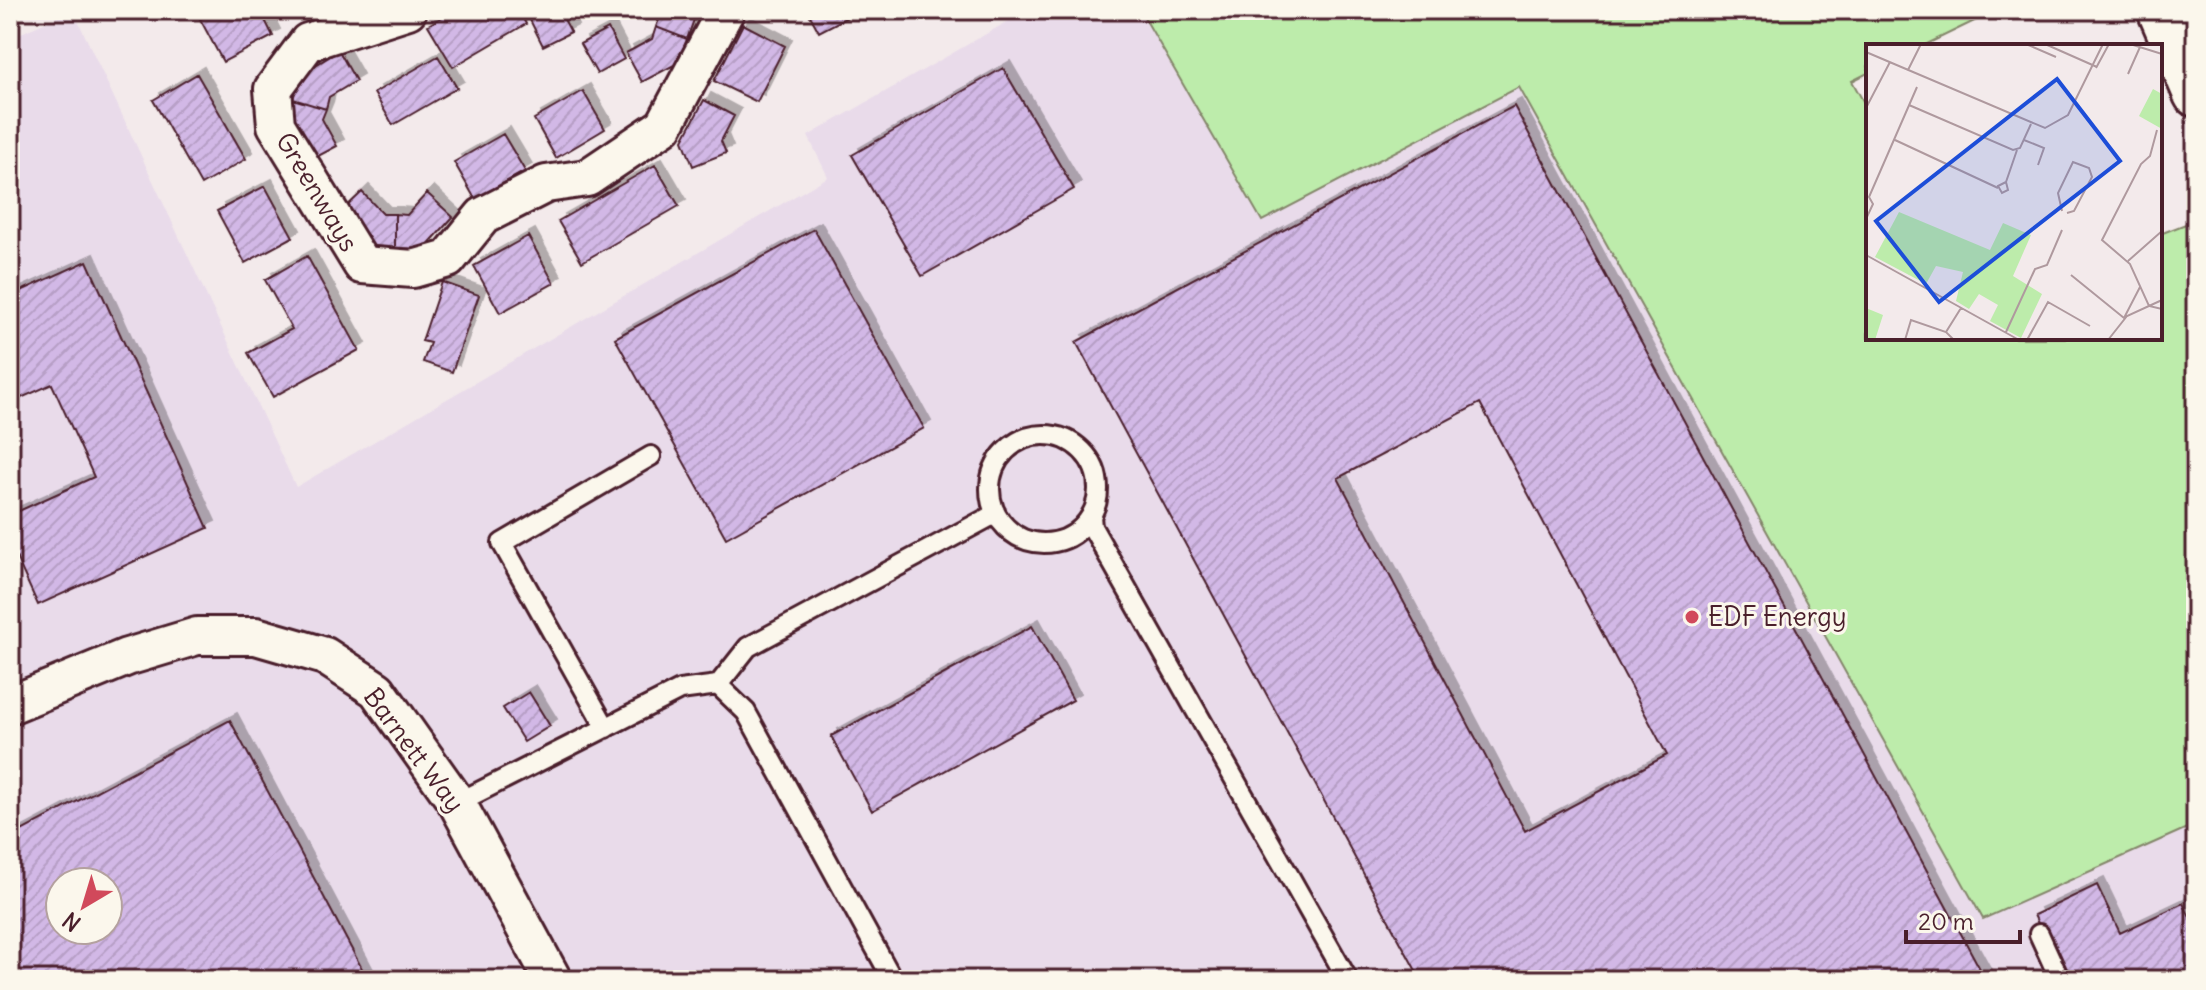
<svg xmlns="http://www.w3.org/2000/svg" width="2206" height="990" viewBox="0 0 2206 990" font-family="Delius,sans-serif">
<style>
.built{fill:#e9dbea;fill-rule:evenodd}
.green{fill:#bdecab;stroke:#84866b;stroke-width:2}
.building{fill:url(#building-hatch);stroke:#4a1f2b;stroke-width:2;fill-rule:evenodd;filter:url(#shadow)}
.lines{fill:none;stroke-linecap:round;stroke-linejoin:round}
.lane-casing{stroke:#4a1f2b;stroke-width:24}
.street-casing{stroke:#4a1f2b;stroke-width:42}
.secondary-casing{stroke:#4a1f2b;stroke-width:50}
.lane{stroke:#fbf7ec;stroke-width:18}
.street{stroke:#fbf7ec;stroke-width:36}
.secondary{stroke:#fbf7ec;stroke-width:44}
.poi-dot{fill:#d1495b;stroke:#fbf7ec;stroke-width:3}
.labels{text-anchor:middle;stroke-width:6;stroke-linejoin:round;paint-order:stroke}
.street-label{font-size:26px;fill:#4a1f2b;stroke:#fbf7ec}
.poi-label{font-size:26px;fill:#4a1f2b;stroke:#fbf7ec;text-anchor:start}
.inset-road{fill:none;stroke:#af999e;stroke-width:2}
.view{fill:#1d4ed8;fill-opacity:0.15;stroke:#1d4ed8;stroke-width:4}
.inset-edge{fill:none;stroke:#4a1f2b;stroke-width:4}
</style>
<defs>
<pattern id="building-hatch" width="6" height="6" patternUnits="userSpaceOnUse" patternTransform="scale(2)"><rect width="6" height="6" fill="#d2b8e6"/><path d="M-1 1l2-2M0 6l6-6M5 7l2-2" fill="none" stroke="#b69ec5"/></pattern>
<filter id="shadow"><feDropShadow dx="7" dy="-7" stdDeviation="0" flood-color="#0004"/></filter>
</defs>
<rect width="100%" height="100%" fill="#f3eaeb"/>
<filter id="ink" filterUnits="userSpaceOnUse"><feTurbulence type="fractalNoise" baseFrequency=".0125" numOctaves="2"/><feDisplacementMap in="SourceGraphic" scale="16" xChannelSelector="R" yChannelSelector="G"/><feConvolveMatrix kernelMatrix="1 2 1 2 8 2 1 2 1" color-interpolation-filters="sRGB"/></filter>
<g filter="url(#ink)">
<!-- built -->
<path class="built" d="M 73,10 L 296,487 L 828,177 L 808,136 L 1028,10 L 1140,10 L 1262,220 L 1519,87 L 1983,918 L 2196,824 L 2196,980 L 10,980 L 10,38 ZM 60,882 L 108,882 L 108,930 L 60,930 Z"/>
<!-- green -->
<path class="green" d="M 1140,10 L 1997,10 L 1923,46 L 1868,46 L 1868,73 L 1852,81 L 1868,110 L 1868,338 L 2160,338 L 2160,234 L 2196,220 L 2196,824 L 1983,919 L 1519,87 L 1262,221 Z"/>
<!-- building -->
<path class="building" d="M 217,10 L 260,10 L 273,36 L 223,62 L 200,19 Z
M 301,10 L 339,10 L 309,25 Z
M 455,10 L 518,10 L 526,24 L 453,67 L 428,25 Z
M 541,10 L 559,10 L 571,32 L 543,46 L 528,16 Z
M 658,10 L 694,10 L 696,14 L 687,39 L 656,27 L 661,15 Z
M 807,10 L 861,10 L 819,32 Z
M 743,24 L 785,46 L 757,102 L 714,81 Z
M 656,27 L 687,39 L 678,63 L 642,82 L 626,53 L 652,39 Z
M 608,29 L 624,59 L 597,74 L 580,44 Z
M 339,51 L 356,81 L 329,97 L 326,109 L 293,99 L 301,74 Z
M 438,56 L 457,88 L 393,125 L 374,93 Z
M 1003,68 L 1074,189 L 922,276 L 852,155 Z
M 197,74 L 246,159 L 201,185 L 153,100 Z
M 583,91 L 605,129 L 556,158 L 534,119 Z
M 293,99 L 326,109 L 322,119 L 337,146 L 307,162 L 286,124 Z
M 704,100 L 734,116 L 721,141 L 726,153 L 693,166 L 683,140 Z
M 1514,106 L 1986,980 L 1421,980 L 1076,342 ZM 1480,403 L 1667,755 L 1525,831 L 1338,478 Z
M 503,134 L 525,171 L 475,199 L 454,162 Z
M 655,165 L 679,206 L 582,262 L 558,221 Z
M 265,186 L 293,237 L 245,263 L 217,211 Z
M 362,192 L 383,214 L 395,214 L 395,248 L 368,247 L 338,215 Z
M 427,193 L 453,217 L 424,249 L 395,248 L 395,214 L 407,215 Z
M 814,229 L 924,428 L 726,538 L 615,338 Z
M 528,236 L 554,283 L 500,313 L 474,266 Z
M 307,256 L 359,350 L 273,397 L 248,353 L 292,329 L 265,280 Z
M 87,261 L 208,528 L 38,605 L 10,544 L 10,515 L 94,477 L 52,384 L 10,403 L 10,296 Z
M 442,282 L 479,295 L 452,372 L 423,362 L 430,343 L 422,341 Z
M 1032,626 L 1073,700 L 872,811 L 831,736 Z
M 529,692 L 550,726 L 524,742 L 503,708 Z
M 230,720 L 368,980 L 10,980 L 10,837 ZM 60,882 L 108,882 L 108,930 L 60,930 Z
M 2097,885 L 2120,933 L 2183,903 L 2196,930 L 2196,980 L 2065,980 L 2034,915 Z"/>
<g class="lines">
<!-- lane casing -->
<g class="lane-casing">
<path id="lane" d="M990 489a54 54 0 1 1 108 0a54 54 0 1 1-108 0Z
M 1091,516 L 1092,527 L 1348,980
M 718,685 L 748,647 L 995,514
M 606,728 L 502,543 L 651,456
M 457,803 L 680,690 L 718,685 L 746,712 L 893,980
M 2039,934 L 2060,980"/>
</g>
<!-- street casing -->
<g class="street-casing">
<path id="street" d="M 408,10 L 308,42 L 273,89 L 276,125 L 362,265 L 413,269 L 448,259 L 483,216 L 546,184 L 587,178 L 664,126 L 726,10
M 10,705 L 127,657 L 197,636 L 256,636 L 325,656 L 377,690 L 457,803 L 553,980"/>
</g>
<!-- secondary casing -->
<g class="secondary-casing">
<path id="secondary" d="M 2160,10 L 2196,94"/>
</g>
<!-- lane -->
<use href="#lane" class="lane"/>
<!-- street -->
<use href="#street" class="street"/>
<!-- secondary -->
<use href="#secondary" class="secondary"/>
</g>
</g>
<!-- markers -->
<circle class="poi-dot" cx="1692" cy="617" r="8"/>
<g class="labels">
<!-- street labels -->
<g class="street-label">
<text transform="translate(317 192) rotate(59)" y="9">Greenways</text>
<text transform="translate(414 750) rotate(53)" y="9">Barnett Way</text>
</g>
<!-- poi labels -->
<g class="poi-label">
<text x="1708" y="626">EDF Energy</text>
</g>
</g>
<!-- overview -->
<g transform="translate(1866 44)">
<rect width="296" height="296" fill="#f3eaeb"/>
<path d="M 287,45 L 296,50 L 296,85 L 273,72 ZM 33,168 L 124,206 L 137,179 L 165,191 L 147,232 L 176,250 L 155,294 L 124,277 L 132,261 L 113,250 L 103,265 L 90,257 L 97,228 L 70,222 L 60,240 L 9,213 ZM 0,264 L 17,271 L 9,296 L 0,296 Z" fill="#bdecab"/>
<path class="inset-road" d="M 160,0 L 190,13M 179,0 L 231,23M 264,0 L 296,10M 0,8 L 179,84 L 202,71 L 237,0M 230,24 L 243,0M 42,26 L 55,0M 262,30 L 274,3M 43,61 L 147,106 L 154,104 L 165,80M 0,64 L 24,18M 291,86 L 284,112 L 275,120 L 236,196 L 264,220 L 283,262 L 296,265M 29,96 L 132,144M 158,96 L 178,104 L 172,121M 140,138 L 132,142 L 136,149 L 142,146 L 140,138 L 151,106M 196,167 L 192,149 L 207,118 L 223,124 L 226,133 L 208,167 L 201,169M 0,175 L 7,160 L 3,153 L 51,43M 0,211 L 153,296M 262,217 L 296,187M 205,231 L 258,274 L 274,243M 80,288 L 95,264M 140,288 L 169,225 L 181,221 L 196,186M 39,296 L 45,276 L 80,288 L 88,296M 161,296 L 182,258 L 224,282M 242,296 L 261,272 L 296,256"/>
<path class="view" d="M 191,35 L 254,117 L 73,258 L 10,177 Z"/>
<rect width="296" height="296" class="inset-edge"/>
</g>
<!-- margin -->
<rect width="2206" height="990" fill="none" stroke="#fbf7ec" stroke-width="40"/>
<rect x="20" y="20" width="2166" height="950" fill="none" stroke="#4a1f2b" stroke-width="3" filter="url(#ink)"/>
<!-- north arrow -->
<g transform="translate(84 906) rotate(218)"><circle r="38" fill="#fbf7ec" stroke="#b4a19f" stroke-width="2"/>
<path d="M0-6L14 30L0 20L-14 30Z" fill="#d1495b"/>
<text y="-12" font-size="22" font-weight="bold" text-anchor="middle" fill="#4a1f2b">N</text>
</g>
<!-- scale -->
<path d="M1906 930v12h114v-12" fill="none" stroke="#4a1f2b" stroke-width="4"/>
<text x="1918" y="930" font-size="24" fill="#4a1f2b" stroke="#fbf7ec" stroke-width="6" paint-order="stroke">20 m</text>
</svg>
